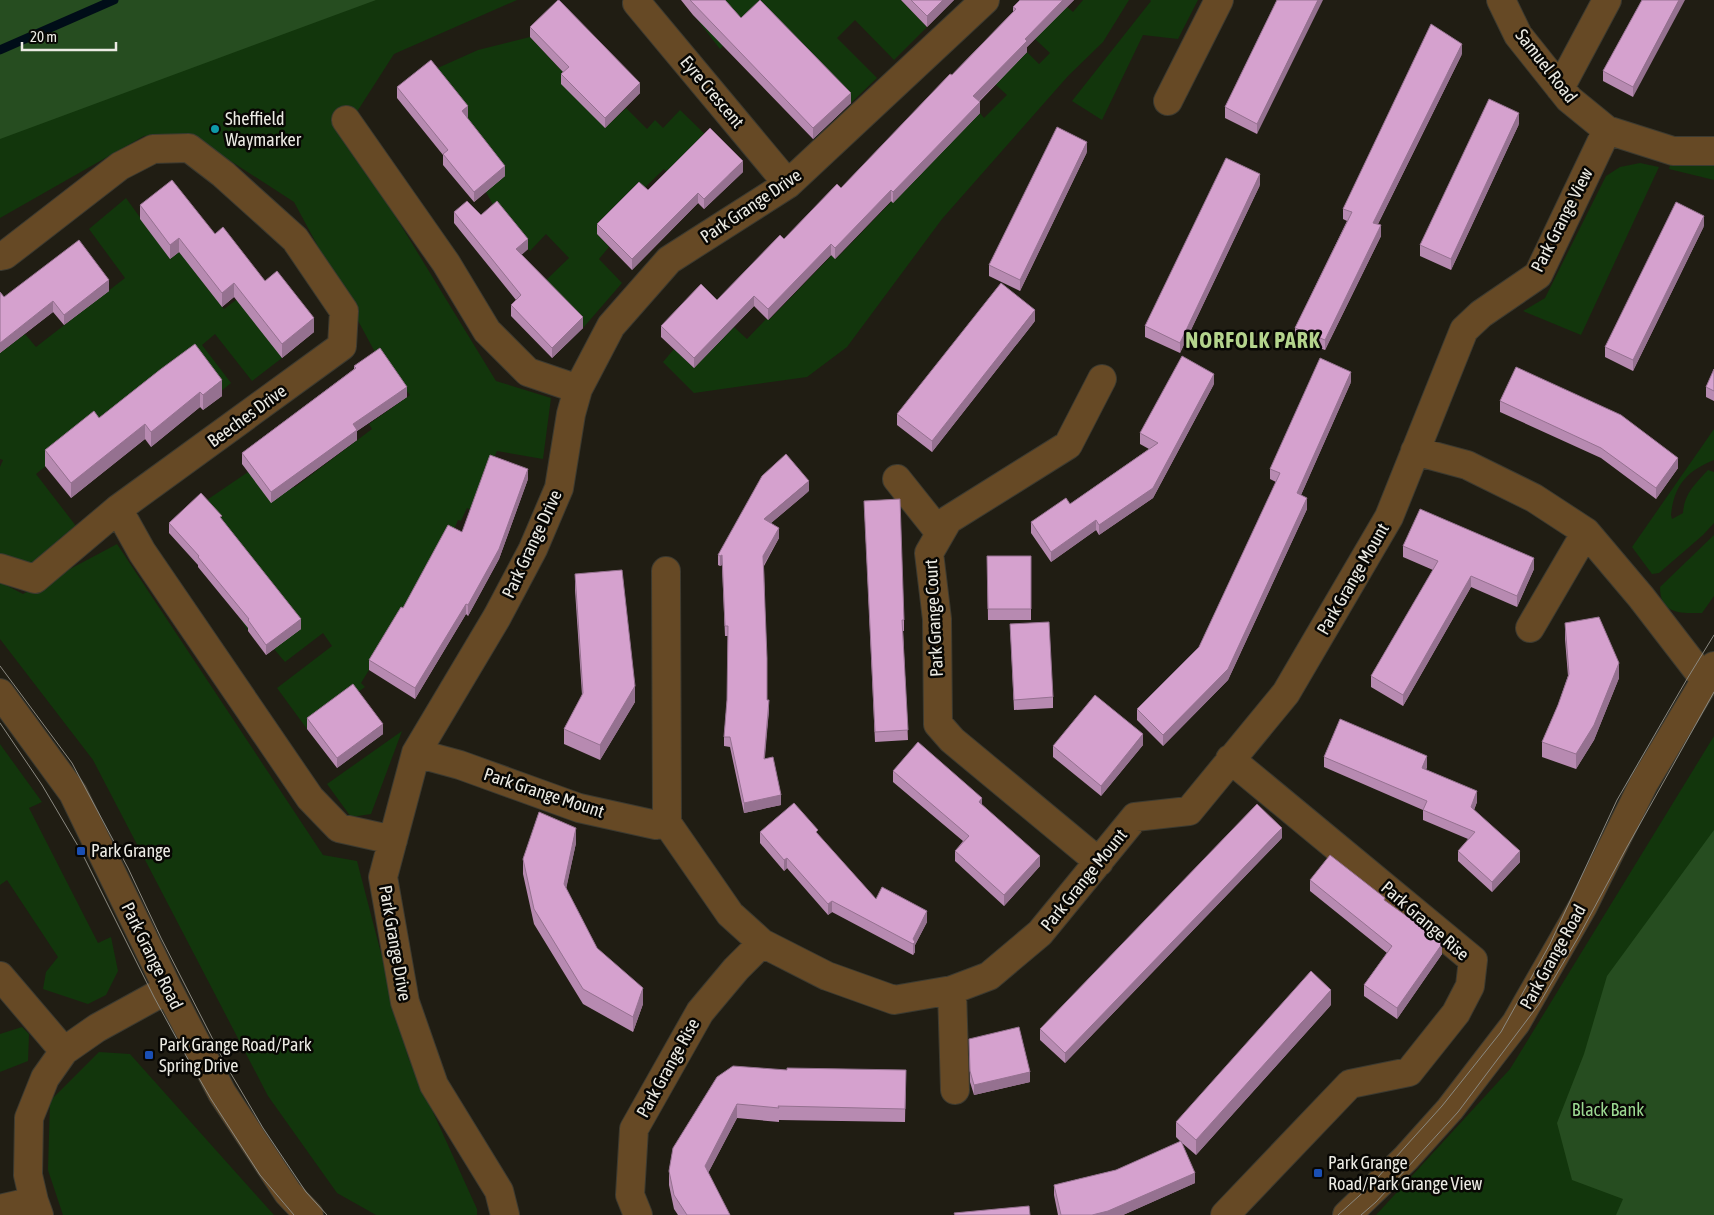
<svg xmlns="http://www.w3.org/2000/svg" width="1714" height="1215" viewBox="0 0 1714 1215" font-family="'Asap Condensed',sans-serif">
<style>
.green{fill:#12360c}
.forest{fill:#264d20}
.lines{fill:none;stroke-linecap:round;stroke-linejoin:round}
.stream{stroke:#000d18;stroke-width:9}
.minor-casing{stroke:#3c3a30;stroke-width:30}
.minor{stroke:#664925;stroke-width:28}
.tram{stroke:#8b8981;stroke-width:1}
.wall{fill:#b78ab1}
.shaded-wall{fill:#957190}
.building{fill:#d5a1ce;stroke:#957190}
.culture-dot{fill:#0f9aa8;stroke:#080704;stroke-width:2}
.transit-dot{fill:#1a4fb4;stroke:#080704;stroke-width:2}
.labels{text-anchor:middle;stroke-width:5;stroke-linejoin:round;paint-order:stroke}
.street-label{font-size:18px;fill:#ebeae3;stroke:#080704}
.poi-label{font-size:18px;fill:#ebeae3;stroke:#080704;text-anchor:start}
.park-label{font-size:18px;fill:#9cd992;stroke:#080704}
.district-label{font-size:22px;font-weight:bold;letter-spacing:1px;fill:#b3d38c;stroke:#080704}
</style>
<rect width="100%" height="100%" fill="#201d13"/>
<!-- green -->
<path class="green" d="M 0,0 L 517,0 L 394,54 L 344,132 L 496,381 L 551,398 L 543,459 L 497,451 L 490,466 L 474,511 L 467,508 L 461,521 L 458,520 L 451,537 L 361,683 L 365,687 L 307,729 L 277,688 L 332,646 L 323,633 L 285,662 L 274,649 L 283,605 L 248,631 L 240,618 L 201,504 L 248,472 L 295,487 L 372,429 L 369,424 L 410,395 L 376,354 L 294,202 L 189,134 L 144,136 L 0,218 Z
M 718,0 L 901,0 L 927,27 L 894,60 L 855,20 L 837,38 L 877,78 L 851,103 L 759,10 L 720,49 L 696,18 Z
M 1083,0 L 1129,0 L 1103,42 L 1068,76 L 942,219 L 847,347 L 807,377 L 694,393 L 663,362 L 674,349 L 694,368 L 734,327 L 747,339 L 767,318 L 769,320 L 832,255 L 836,259 L 892,201 L 893,203 L 980,113 L 984,118 L 1007,95 L 995,84 L 1027,52 L 1039,64 L 1050,53 L 1035,39 L 1066,6 L 1073,12 Z
M 1150,0 L 1198,0 L 1178,39 L 1143,35 L 1102,120 L 1072,101 L 1151,1 Z
M 530,37 L 564,73 L 605,128 L 626,108 L 647,129 L 655,120 L 663,128 L 680,110 L 710,139 L 672,177 L 664,169 L 597,234 L 609,247 L 599,259 L 622,283 L 583,328 L 541,285 L 569,258 L 546,234 L 530,251 L 497,212 L 486,192 L 475,139 L 477,130 L 431,71 L 478,50 Z
M 1640,163 L 1659,167 L 1581,335 L 1523,311 L 1545,298 L 1606,176 L 1620,167 Z
M 1670,165 L 1714,165 L 1714,180 L 1669,169 Z
M 126,198 L 170,259 L 190,243 L 191,267 L 224,309 L 244,294 L 282,358 L 252,381 L 215,334 L 202,345 L 231,383 L 220,392 L 93,427 L 36,474 L 76,526 L 59,539 L 63,545 L 34,570 L 0,561 L 0,467 L 3,460 L 0,459 L 0,353 L 25,334 L 36,347 L 125,278 L 89,229 Z
M 1714,429 L 1714,460 C 1687,471 1674,485 1671,515 L 1672,519 L 1683,513 C 1684,494 1695,484 1708,470 L 1714,472 L 1714,523 L 1703,535 L 1659,573 L 1652,574 L 1632,547 Z
M 1714,535 L 1714,596 L 1702,613 C 1681,613 1660,615 1660,587 Z
M 117,544 L 323,855 L 357,861 L 408,1057 L 477,1209 L 477,1215 L 376,1215 L 337,1193 L 268,1096 L 93,760 L 0,639 L 0,582 L 23,594 Z
M 402,731 L 371,814 L 351,817 L 327,784 Z
M 1714,736 L 1714,1215 L 1376,1215 L 1510,1069 Z
M 0,744 L 42,802 L 29,808 L 98,943 L 111,937 L 118,971 L 106,995 L 88,1004 L 43,989 L 46,972 L 58,957 L 7,880 L 0,885 Z
M 22,1027 L 29,1034 L 28,1061 L 0,1072 L 0,1034 Z
M 99,1052 L 130,1054 L 274,1215 L 63,1215 L 48,1170 L 50,1101 Z"/>
<!-- forest -->
<path class="forest" d="M 0,0 L 376,0 L 0,139 Z
M 1714,830 L 1714,1215 L 1616,1215 L 1623,1199 L 1572,1180 L 1557,1123 L 1584,1054 L 1607,976 Z"/>
<g class="lines">
<!-- stream -->
<path class="stream" d="M 0,50 L 114,0"/>
<!-- minor casing -->
<g class="minor-casing">
<path id="minor" d="M 638,0 L 637,3 L 788,184
M 1501,0 L 1518,35 L 1569,99 L 1607,130 L 1673,151 L 1714,151
M 1560,88 L 1607,0
M 1168,101 L 1219,0
M 346,120 L 446,263 L 487,331 L 528,372 L 578,389
M 0,256 L 5,255 L 120,166 L 153,149 L 189,148 L 223,174 L 295,239 L 344,311 L 342,346 L 118,509 L 142,552 L 310,798 L 339,828 L 393,840
M 1415,451 L 1467,465 L 1534,498 L 1586,532 L 1641,597 L 1705,680
M 897,479 L 940,533
M 0,568 L 35,579 L 118,509
M 666,571 L 667,823
M 1530,628 L 1586,532
M 0,693 L 73,793 L 168,989 L 222,1093 L 288,1193 L 309,1215
M 416,753 L 460,765 L 579,808 L 656,825 L 667,823 L 730,914 L 762,943 L 827,976 L 894,1000 L 952,990 L 989,976 L 1040,933 L 1135,817 L 1189,811 L 1286,693 L 1389,517 L 1464,330 L 1481,314 L 1538,275 L 1607,130
M 1099,862 L 952,740 L 938,724 L 937,619 L 929,553 L 948,520 L 1068,445 L 1102,379
M 0,976 L 64,1051
M 952,990 L 955,1090
M 0,1209 L 34,1201
M 39,1215 L 34,1201 L 28,1175 L 29,1118 L 45,1078 L 64,1051 L 97,1028 L 168,989
M 505,1215 L 499,1191 L 434,1085 L 405,1002 L 383,877 L 416,753 L 497,617 L 533,549 L 559,488 L 571,414 L 578,389 L 611,326 L 669,260 L 788,184 L 985,0
M 638,1215 L 630,1195 L 634,1129 L 700,1012 L 736,969 L 762,943
M 1225,1215 L 1350,1084 L 1409,1072 L 1456,1013 L 1470,986 L 1473,960 L 1230,759
M 1347,1215 L 1406,1158 L 1450,1109 L 1516,1023 L 1583,906 L 1644,783 L 1714,666"/>
</g>
<!-- minor -->
<use href="#minor" class="minor"/>
<!-- tram -->
<path class="tram" d="M 0,666 L 72,763 L 128,868 L 161,938 L 227,1067 L 263,1128 L 306,1192 L 327,1215
M 0,723 L 42,785 L 81,851 L 154,997 L 185,1054 L 211,1099 L 260,1175 L 294,1215
M 1338,1215 L 1369,1187 L 1442,1106 L 1501,1032 L 1550,944 L 1617,800 L 1687,679 L 1714,635
M 1361,1215 L 1376,1202 L 1458,1112 L 1539,1004 L 1579,936 L 1627,847 L 1714,692"/>
</g>
<!-- wall -->
<path class="wall" d="M 681,0 L 725,0 L 741,18 L 851,103 L 813,139 L 693,15 Z
M 901,0 L 954,0 L 927,27 Z
M 1020,0 L 1074,0 L 1027,47 L 1027,52 L 979,102 L 980,113 L 893,203 L 891,201 L 835,259 L 831,255 L 768,320 L 754,306 L 694,368 L 661,337 L 661,326 L 717,300 L 784,239 L 841,188 L 1013,12 L 1013,7 Z
M 1277,0 L 1257,134 L 1225,118 L 1225,107 Z
M 1642,0 L 1633,97 L 1603,81 L 1603,71 Z
M 530,27 L 640,93 L 605,128 L 561,84 L 561,74 L 563,72 L 530,37 Z
M 1462,54 L 1378,224 L 1381,236 L 1325,350 L 1295,339 L 1295,328 L 1347,221 L 1343,219 L 1343,209 Z
M 397,87 L 468,117 L 467,118 L 505,176 L 474,202 L 443,165 L 443,155 L 397,98 Z
M 1519,124 L 1451,270 L 1420,256 L 1420,245 Z
M 1087,152 L 1020,291 L 989,276 L 989,265 Z
M 743,172 L 704,209 L 698,203 L 632,270 L 597,234 L 597,224 L 648,190 Z
M 1260,185 L 1180,353 L 1145,337 L 1145,326 Z
M 140,205 L 215,234 L 265,281 L 314,332 L 282,358 L 234,297 L 222,307 L 179,252 L 170,259 L 140,219 Z
M 454,212 L 481,215 L 528,249 L 521,255 L 583,328 L 552,358 L 511,316 L 511,305 L 516,300 L 454,223 Z
M 1704,226 L 1633,371 L 1605,357 L 1605,347 Z
M 109,291 L 64,325 L 53,312 L 0,353 L 0,292 L 4,297 Z
M 1035,321 L 932,452 L 897,425 L 897,414 Z
M 354,366 L 407,397 L 357,431 L 357,440 L 271,503 L 242,464 L 242,453 L 354,369 Z
M 161,369 L 222,396 L 203,410 L 200,407 L 151,447 L 145,439 L 71,498 L 45,466 L 45,450 L 99,418 Z
M 1714,369 L 1714,401 L 1706,397 L 1706,387 Z
M 1351,382 L 1301,495 L 1307,509 L 1228,680 L 1163,746 L 1137,720 L 1137,709 L 1199,647 L 1276,482 L 1270,479 L 1270,469 Z
M 1214,384 L 1153,498 L 1099,535 L 1096,530 L 1051,562 L 1031,533 L 1031,522 L 1070,504 L 1149,449 L 1140,444 L 1140,433 Z
M 1500,401 L 1678,468 L 1656,499 L 1601,458 L 1500,412 Z
M 528,479 L 499,559 L 468,616 L 466,614 L 415,699 L 369,670 L 369,660 L 403,608 L 462,532 Z
M 809,491 L 771,523 L 779,538 L 764,566 L 767,700 L 769,710 L 764,758 L 781,805 L 744,813 L 730,747 L 724,746 L 724,737 L 727,700 L 728,636 L 725,636 L 722,565 L 720,566 L 718,565 L 718,555 Z
M 864,501 L 904,620 L 904,631 L 903,631 L 908,740 L 875,742 Z
M 222,520 L 301,629 L 266,655 L 248,631 L 248,628 L 198,567 L 198,565 L 169,533 L 169,523 Z
M 1403,546 L 1534,569 L 1517,607 L 1471,587 L 1403,706 L 1371,687 L 1371,676 L 1433,570 L 1403,557 Z
M 987,556 L 1031,556 L 1031,620 L 988,620 Z
M 575,574 L 635,702 L 600,760 L 564,744 L 564,729 L 582,695 L 575,590 Z
M 1565,623 L 1619,678 L 1594,740 L 1576,769 L 1542,757 L 1542,742 L 1558,705 L 1568,676 L 1565,639 Z
M 1010,624 L 1053,697 L 1053,708 L 1014,710 Z
M 307,718 L 383,734 L 337,768 L 307,729 Z
M 1143,745 L 1101,796 L 1053,757 L 1053,746 Z
M 1324,757 L 1427,767 L 1426,770 L 1477,802 L 1474,810 L 1520,862 L 1492,892 L 1458,861 L 1458,851 L 1468,839 L 1423,820 L 1423,810 L 1324,767 Z
M 893,771 L 982,805 L 1040,866 L 1004,906 L 955,861 L 955,851 L 963,841 L 893,782 Z
M 760,832 L 818,835 L 876,899 L 927,922 L 915,945 L 915,952 L 913,955 L 832,912 L 828,915 L 787,868 L 784,871 L 760,843 Z
M 1282,838 L 1065,1063 L 1040,1040 L 1040,1029 Z
M 576,843 L 566,888 L 597,948 L 643,1004 L 633,1032 L 583,1004 L 534,924 L 523,874 L 523,859 Z
M 1310,880 L 1385,901 L 1442,954 L 1397,1019 L 1364,996 L 1364,985 L 1387,953 L 1310,891 Z
M 1331,1005 L 1196,1155 L 1182,1143 L 1195,1183 L 1123,1215 L 1058,1215 L 1054,1195 L 1054,1185 L 1116,1170 L 1181,1142 L 1176,1137 L 1176,1122 Z
M 969,1039 L 1030,1082 L 974,1095 L 970,1082 Z
M 787,1070 L 906,1070 L 905,1122 L 779,1120 L 779,1122 L 737,1118 L 708,1173 L 730,1215 L 678,1215 L 674,1209 L 669,1185 L 669,1171 L 673,1148 Z"/>
<!-- shaded-wall -->
<path class="shaded-wall" d="M 943,0 L 954,0 L 927,27 L 927,16 Z
M 1063,0 L 1074,0 L 1027,47 L 1027,52 L 973,107 L 973,96 L 1025,39 Z
M 1318,0 L 1323,0 L 1257,134 L 1257,124 Z
M 1679,0 L 1685,0 L 1633,97 L 1633,87 Z
M 1462,44 L 1462,54 L 1373,234 L 1373,223 Z
M 640,83 L 640,93 L 605,128 L 605,118 Z
M 851,93 L 851,103 L 813,139 L 813,128 Z
M 980,102 L 980,113 L 893,203 L 893,192 Z
M 468,106 L 468,117 L 462,122 L 462,111 Z
M 1519,113 L 1519,124 L 1451,270 L 1451,259 Z
M 1087,142 L 1087,152 L 1020,291 L 1020,280 Z
M 743,161 L 743,172 L 704,209 L 704,199 Z
M 505,166 L 505,176 L 474,202 L 474,192 Z
M 1260,174 L 1260,185 L 1180,353 L 1180,343 Z
M 891,190 L 891,201 L 835,259 L 835,248 Z
M 698,193 L 698,203 L 632,270 L 632,259 Z
M 1704,216 L 1704,226 L 1633,371 L 1633,360 Z
M 1381,225 L 1381,236 L 1325,350 L 1325,340 Z
M 179,238 L 179,252 L 170,259 L 170,245 Z
M 528,239 L 528,249 L 516,260 L 516,249 Z
M 831,244 L 831,255 L 768,320 L 768,309 Z
M 109,280 L 109,291 L 64,325 L 64,315 Z
M 234,283 L 234,297 L 222,307 L 222,293 Z
M 754,296 L 754,306 L 694,368 L 694,358 Z
M 53,301 L 53,312 L 0,353 L 0,343 Z
M 1035,310 L 1035,321 L 932,452 L 932,441 Z
M 583,317 L 583,328 L 552,358 L 552,348 Z
M 314,318 L 314,332 L 282,358 L 282,344 Z
M 1351,372 L 1351,382 L 1297,504 L 1297,493 Z
M 1214,374 L 1214,384 L 1153,498 L 1099,535 L 1099,525 Z
M 222,380 L 222,396 L 203,410 L 203,395 Z
M 407,387 L 407,397 L 357,431 L 357,440 L 271,503 L 271,492 L 353,424 Z
M 200,392 L 200,407 L 151,447 L 151,432 Z
M 145,424 L 145,439 L 71,498 L 71,483 Z
M 1678,458 L 1678,468 L 1656,499 L 1656,488 Z
M 528,469 L 528,479 L 499,559 L 468,616 L 468,605 Z
M 809,481 L 809,491 L 764,529 L 764,519 Z
M 1307,498 L 1307,509 L 1228,680 L 1163,746 L 1163,735 Z
M 1096,520 L 1096,530 L 1051,562 L 1051,552 Z
M 779,528 L 779,538 L 763,566 L 763,556 Z
M 722,555 L 722,565 L 720,566 L 720,556 Z
M 1534,558 L 1534,569 L 1517,607 L 1517,596 Z
M 1471,576 L 1471,587 L 1403,706 L 1403,695 Z
M 466,604 L 466,614 L 415,699 L 415,688 Z
M 301,619 L 301,629 L 266,655 L 266,645 Z
M 1619,663 L 1619,678 L 1594,740 L 1576,769 L 1576,754 Z
M 635,686 L 635,702 L 600,760 L 600,745 Z
M 769,700 L 769,710 L 764,769 L 764,759 Z
M 383,724 L 383,734 L 337,768 L 337,758 Z
M 1143,734 L 1143,745 L 1101,796 L 1101,786 Z
M 1427,756 L 1427,767 L 1422,778 L 1422,768 Z
M 1477,791 L 1477,802 L 1471,817 L 1471,807 Z
M 781,795 L 781,805 L 744,813 L 744,803 Z
M 982,798 L 982,808 L 979,802 Z
M 576,828 L 576,843 L 564,899 L 564,884 Z
M 1282,828 L 1282,838 L 1065,1063 L 1065,1053 Z
M 1520,851 L 1520,862 L 1492,892 L 1492,882 Z
M 1040,856 L 1040,866 L 1004,906 L 1004,895 Z
M 787,858 L 787,868 L 784,871 L 784,860 Z
M 832,901 L 832,912 L 828,915 L 828,904 Z
M 927,911 L 927,922 L 915,945 L 915,952 L 913,955 L 913,939 Z
M 1442,944 L 1442,954 L 1397,1019 L 1397,1008 Z
M 643,988 L 643,1004 L 633,1032 L 633,1017 Z
M 1331,990 L 1331,1005 L 1196,1155 L 1196,1140 Z
M 1030,1072 L 1030,1082 L 974,1095 L 974,1085 Z
M 737,1104 L 737,1118 L 705,1179 L 705,1166 Z
M 1195,1173 L 1195,1183 L 1123,1215 L 1092,1215 Z"/>
<!-- building -->
<path class="building" d="M 558,0 L 559,0 L 640,83 L 605,118 L 561,74 L 569,67 L 530,27 Z
M 690,0 L 725,0 L 741,18 L 760,0 L 851,93 L 813,128 Z
M 911,0 L 943,0 L 927,16 Z
M 1020,0 L 1063,0 L 1025,39 L 1027,41 L 973,96 L 980,102 L 893,192 L 891,190 L 835,248 L 831,244 L 768,309 L 754,296 L 694,358 L 661,326 L 701,284 L 717,300 L 780,235 L 784,239 L 837,184 L 841,188 L 950,74 L 952,75 L 1016,9 L 1013,7 Z
M 1277,0 L 1318,0 L 1257,124 L 1225,107 Z
M 1642,0 L 1679,0 L 1633,87 L 1603,71 Z
M 1431,24 L 1462,44 L 1373,223 L 1381,225 L 1325,340 L 1295,328 L 1352,212 L 1343,209 Z
M 431,60 L 468,106 L 462,111 L 505,166 L 474,192 L 443,154 L 448,150 L 397,87 Z
M 1489,99 L 1519,113 L 1451,259 L 1420,245 Z
M 1057,127 L 1087,142 L 1020,280 L 989,265 Z
M 710,128 L 743,161 L 704,199 L 698,193 L 632,259 L 597,224 L 639,182 L 648,190 Z
M 1226,158 L 1260,174 L 1180,343 L 1145,326 Z
M 172,180 L 215,234 L 223,227 L 265,281 L 277,271 L 314,318 L 282,344 L 234,283 L 222,293 L 179,238 L 170,245 L 140,205 Z
M 467,201 L 481,215 L 497,201 L 528,239 L 516,249 L 583,317 L 552,348 L 511,305 L 521,295 L 454,212 Z
M 1676,202 L 1704,216 L 1633,360 L 1605,347 Z
M 79,240 L 109,280 L 64,315 L 53,301 L 0,343 L 0,292 L 4,297 Z
M 1001,283 L 1035,310 L 932,441 L 897,414 Z
M 195,344 L 222,380 L 203,395 L 200,392 L 151,432 L 145,424 L 71,483 L 45,450 L 94,411 L 99,418 L 161,369 Z
M 380,348 L 407,387 L 353,424 L 357,430 L 271,492 L 242,453 L 356,368 L 354,366 Z
M 1182,356 L 1214,374 L 1153,488 L 1099,525 L 1096,520 L 1051,552 L 1031,522 L 1066,498 L 1070,504 L 1158,443 L 1140,433 Z
M 1320,358 L 1351,372 L 1297,493 L 1307,498 L 1228,669 L 1163,735 L 1137,709 L 1199,647 L 1280,473 L 1270,469 Z
M 1516,367 L 1621,415 L 1678,458 L 1656,488 L 1601,448 L 1500,401 Z
M 1714,369 L 1714,391 L 1706,387 Z
M 786,454 L 809,481 L 764,519 L 779,528 L 763,556 L 767,658 L 767,700 L 769,700 L 764,759 L 773,757 L 781,795 L 744,803 L 730,737 L 724,737 L 727,700 L 728,626 L 725,626 L 722,555 L 720,556 L 718,555 L 762,476 Z
M 490,455 L 528,469 L 499,549 L 468,605 L 466,604 L 415,688 L 369,660 L 401,607 L 403,608 L 448,525 L 462,532 Z
M 201,493 L 222,516 L 220,517 L 301,619 L 266,645 L 248,620 L 249,619 L 198,557 L 199,556 L 169,523 Z
M 900,499 L 904,620 L 902,620 L 908,730 L 875,732 L 864,501 Z
M 1420,509 L 1534,558 L 1517,596 L 1471,576 L 1403,695 L 1371,676 L 1438,561 L 1403,546 Z
M 987,556 L 1031,556 L 1031,609 L 988,609 Z
M 622,570 L 635,686 L 600,745 L 564,729 L 583,693 L 575,574 Z
M 1599,617 L 1619,663 L 1594,725 L 1576,754 L 1542,742 L 1558,705 L 1569,674 L 1565,623 Z
M 1049,622 L 1053,697 L 1014,700 L 1010,624 Z
M 353,684 L 383,724 L 337,758 L 307,718 Z
M 1095,695 L 1143,734 L 1101,786 L 1053,746 Z
M 1340,719 L 1427,756 L 1422,768 L 1477,791 L 1471,807 L 1520,851 L 1492,882 L 1458,851 L 1475,832 L 1423,810 L 1427,801 L 1324,757 Z
M 918,742 L 982,798 L 979,802 L 1040,856 L 1004,895 L 955,851 L 969,836 L 893,771 Z
M 794,803 L 818,830 L 816,832 L 876,899 L 882,887 L 927,911 L 913,939 L 915,942 L 913,944 L 832,901 L 828,904 L 787,858 L 784,860 L 760,832 Z
M 1257,804 L 1282,828 L 1065,1053 L 1040,1029 Z
M 539,812 L 576,828 L 564,884 L 597,948 L 643,988 L 633,1017 L 583,989 L 534,909 L 523,859 Z
M 1330,855 L 1385,898 L 1384,900 L 1415,922 L 1442,944 L 1397,1008 L 1364,985 L 1392,946 L 1310,880 Z
M 1311,971 L 1331,990 L 1196,1140 L 1176,1122 Z
M 1019,1027 L 1030,1072 L 974,1085 L 970,1071 L 969,1039 Z
M 733,1066 L 787,1070 L 787,1068 L 906,1070 L 905,1109 L 778,1106 L 779,1108 L 737,1104 L 705,1166 L 730,1215 L 687,1215 L 674,1195 L 669,1171 L 673,1148 L 717,1077 Z
M 1181,1141 L 1195,1173 L 1108,1211 L 1092,1215 L 1061,1215 L 1054,1185 L 1116,1170 Z
M 1029,1206 L 1030,1215 L 955,1215 L 954,1213 Z"/>
<!-- markers -->
<circle class="culture-dot" cx="215" cy="129" r="5"/>
<g class="transit-dot">
<rect x="76" y="846" width="10" height="10" rx="2.5"/>
<rect x="144" y="1050" width="10" height="10" rx="2.5"/>
<rect x="1313" y="1168" width="10" height="10" rx="2.5"/>
</g>
<g class="labels">
<!-- street labels -->
<g class="street-label">
<text transform="translate(1546 66) rotate(52)" y="6">Samuel Road</text>
<text transform="translate(712 92) rotate(50)" y="6">Eyre Crescent</text>
<text transform="translate(751 206) rotate(-34)" y="6">Park Grange Drive</text>
<text transform="translate(1562 220) rotate(-63)" y="6">Park Grange View</text>
<text transform="translate(247 416) rotate(-36)" y="6">Beeches Drive</text>
<text transform="translate(532 544) rotate(-65)" y="6">Park Grange Drive</text>
<text transform="translate(1353 579) rotate(-60)" y="6">Park Grange Mount</text>
<text transform="translate(934 618) rotate(-93)" y="6">Park Grange Court</text>
<text transform="translate(544 793) rotate(18)" y="6">Park Grange Mount</text>
<text transform="translate(1084 880) rotate(-51)" y="6">Park Grange Mount</text>
<text transform="translate(1425 921) rotate(41)" y="6">Park Grange Rise</text>
<text transform="translate(395 943) rotate(80)" y="6">Park Grange Drive</text>
<text transform="translate(152 956) rotate(64)" y="6">Park Grange Road</text>
<text transform="translate(1553 957) rotate(-61)" y="6">Park Grange Road</text>
<text transform="translate(668 1068) rotate(-61)" y="6">Park Grange Rise</text>
</g>
<!-- poi labels -->
<g class="poi-label">
<text x="225" y="125">Sheffield<tspan x="225" dy="21">Waymarker</tspan></text>
<text x="91" y="857">Park Grange</text>
<text x="159" y="1051">Park Grange Road/Park<tspan x="159" dy="21">Spring Drive</tspan></text>
<text x="1328" y="1169">Park Grange<tspan x="1328" dy="21">Road/Park Grange View</tspan></text>
</g>
<!-- park labels -->
<g class="park-label">
<text x="1608" y="1116">Black Bank</text>
</g>
<!-- district labels -->
<g class="district-label">
<text x="1253" y="348">NORFOLK PARK</text>
</g>
</g>
<!-- scale -->
<path d="M22 42v8h94v-8" fill="none" stroke="#ebeae3" stroke-width="2.5"/>
<text x="30" y="42" font-size="15" fill="#ebeae3" stroke="#080704" stroke-width="4" paint-order="stroke">20 m</text>
</svg>
